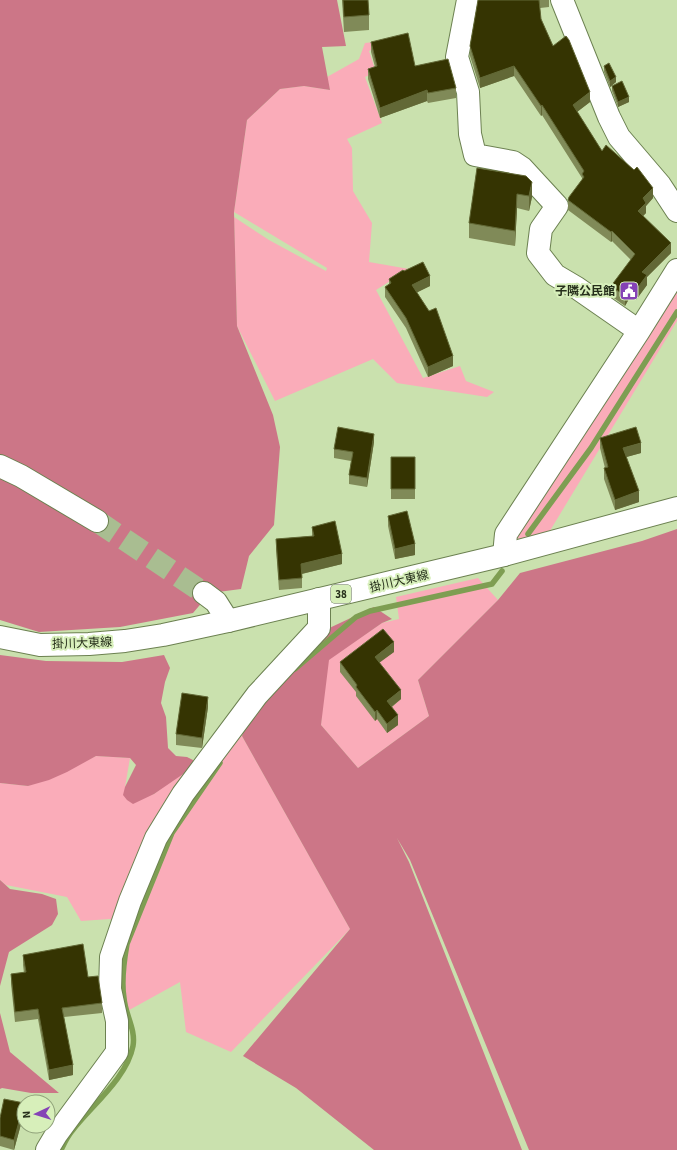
<svg xmlns="http://www.w3.org/2000/svg" width="677" height="1150" viewBox="0 0 677 1150" font-family="'Source Sans 3','Noto Sans JP',sans-serif">
<style>
.green{fill:#faacb9}
.forest{fill:#cc7687}
.lines{fill:none;stroke-linecap:round;stroke-linejoin:round}
.stream{stroke:#7e9e52;stroke-width:5.5}
.minor-tunnel{stroke:#a9bd91;stroke-width:22;stroke-dasharray:22 11;stroke-linecap:butt}
.minor-casing{stroke:#6c8151;stroke-width:24}
.major-casing{stroke:#6c8151;stroke-width:24}
.minor{stroke:#fff;stroke-width:22}
.major{stroke:#fff;stroke-width:22}
.wall{fill:#808a58}
.shaded-wall{fill:#626836}
.building{fill:#353402;stroke:#626836}
.labels{text-anchor:middle;stroke-width:4;stroke-linejoin:round;paint-order:stroke}
.shield{fill:#d7efba;stroke:#5b694b;stroke-width:1}
.shield-label{font-size:11px;font-weight:bold;fill:#262f1b}
.poi-label{font-size:12px;font-weight:bold;fill:#262f1b;stroke:#d7efba;text-anchor:end}
.street-label{font-size:12px;fill:#262f1b;stroke:#d7efba}
</style>
<rect width="100%" height="100%" fill="#cae1ae"/>
<!-- green -->
<path class="green" d="M 393,40 L 369,51 L 376,72 L 365,77 L 382,123 L 347,139 L 352,148 L 353,191 L 372,223 L 369,262 L 409,269 L 376,290 L 423,378 L 460,366 L 466,381 L 494,392 L 487,397 L 397,383 L 373,359 L 275,401 L 237,326 L 234,217 L 269,240 L 326,271 L 327,268 L 234,212 L 247,120 L 280,89 L 304,86 L 330,90 L 327,77 L 359,59 L 365,43 Z
M 677,284 L 677,321 L 548,534 L 516,539 Z
M 478,578 L 498,600 L 418,680 L 429,716 L 358,768 L 321,725 L 326,661 L 382,623 L 399,619 L 396,597 Z
M 242,736 L 350,929 L 231,1052 L 186,1032 L 180,982 L 122,1014 L 121,931 L 110,919 L 81,921 L 67,897 L 6,885 L 0,880 L 0,783 L 28,786 L 96,756 L 130,758 L 125,787 L 127,800 L 154,794 L 222,741 Z"/>
<!-- forest -->
<path class="forest" d="M 0,0 L 337,0 L 346,46 L 322,47 L 330,90 L 304,86 L 280,89 L 247,120 L 234,212 L 237,326 L 273,415 L 280,447 L 274,525 L 249,556 L 241,589 L 210,593 L 193,613 L 120,627 L 39,632 L 0,620 Z
M 677,529 L 677,1150 L 529,1150 L 410,860 L 397,838 L 409,862 L 522,1150 L 374,1150 L 296,1088 L 243,1056 L 350,929 L 242,736 L 252,700 L 323,631 L 374,607 L 392,619 L 382,623 L 329,660 L 321,725 L 358,768 L 429,716 L 418,680 L 498,600 L 520,573 L 642,541 Z
M 0,655 L 46,661 L 122,662 L 164,655 L 170,668 L 165,682 L 161,703 L 166,717 L 168,748 L 176,756 L 187,757 L 193,760 L 193,766 L 189,770 L 154,794 L 133,804 L 127,800 L 123,795 L 125,787 L 136,765 L 130,758 L 96,756 L 67,772 L 49,780 L 28,786 L 0,783 Z
M 0,880 L 10,889 L 42,894 L 56,899 L 58,914 L 52,925 L 9,952 L 0,986 Z
M 0,1013 L 10,1052 L 59,1093 L 31,1093 L 2,1088 L 0,1089 Z"/>
<g class="lines">
<!-- stream -->
<path class="stream" d="M 528,534 L 591,448 L 677,312
M 295,669 L 356,617 L 370,611 L 492,584 L 502,571
M 61,1150 C 64,1144 67,1137 72,1131 C 91,1106 127,1078 133,1046 C 136,1029 125,1014 124,998 C 121,980 124,961 127,944 L 172,833 L 220,763"/>
<!-- minor-tunnel -->
<path class="minor-tunnel" d="M 97,521 L 204,593"/>
<!-- minor casing -->
<g class="minor-casing">
<path id="minor" d="M 468,0 L 457,57 L 468,92 L 470,134 L 475,155 L 513,162 L 522,168 L 557,206 L 541,229 L 538,253 L 555,275 L 577,288 L 639,331
M 562,0 L 609,117 L 619,137 L 660,185 L 677,211
M 0,466 L 21,476 L 97,521
M 504,555 L 506,534 L 639,331 L 677,270
M 204,593 L 216,602 L 228,621
M 47,1150 L 56,1135 L 117,1052 L 117,1021 L 110,989 L 111,957 L 130,901 L 156,838 L 183,794 L 257,695 L 319,628 L 319,599"/>
</g>
<!-- major casing -->
<g class="major-casing">
<path id="major" d="M 0,637 L 40,645 L 89,644 L 125,641 L 163,635 L 228,621 L 504,555 L 677,508"/>
</g>
<!-- minor -->
<use href="#minor" class="minor"/>
<!-- major -->
<use href="#major" class="major"/>
</g>
<!-- wall -->
<path class="wall" d="M 342,0 L 368,0 L 369,15 L 369,30 L 344,32 Z
M 478,0 L 549,0 L 549,7 L 540,8 L 541,19 L 553,46 L 590,102 L 577,112 L 602,151 L 653,198 L 646,206 L 646,213 L 643,216 L 671,253 L 647,277 L 647,285 L 636,300 L 630,297 L 625,306 L 611,296 L 611,286 L 631,260 L 612,241 L 611,242 L 568,210 L 568,200 L 582,180 L 582,178 L 542,115 L 541,116 L 514,76 L 480,88 L 470,56 L 470,46 Z
M 371,42 L 456,88 L 456,98 L 428,103 L 427,101 L 380,118 L 368,79 L 368,69 L 375,67 L 371,52 Z
M 604,66 L 616,82 L 610,87 L 604,72 Z
M 612,86 L 629,102 L 618,107 L 612,91 Z
M 477,168 L 532,197 L 529,211 L 517,208 L 515,246 L 469,238 L 469,223 Z
M 404,271 L 430,286 L 417,292 L 453,366 L 428,377 L 406,328 L 385,297 L 385,287 L 389,284 L 389,279 Z
M 600,438 L 641,453 L 626,457 L 639,502 L 615,510 L 604,479 L 604,468 L 605,468 L 600,448 Z
M 374,442 L 367,487 L 349,484 L 349,475 L 351,461 L 334,458 L 334,449 Z
M 391,457 L 415,457 L 415,499 L 391,499 Z
M 388,516 L 415,555 L 395,559 L 388,526 Z
M 312,527 L 342,564 L 302,574 L 302,588 L 279,590 L 276,549 L 276,539 L 312,536 Z
M 394,652 L 379,662 L 401,699 L 392,707 L 398,725 L 387,733 L 377,719 L 375,721 L 356,696 L 356,692 L 340,672 L 340,662 Z
M 208,707 L 202,748 L 176,745 L 176,734 Z
M 23,955 L 88,977 L 102,1003 L 102,1013 L 64,1017 L 73,1075 L 49,1080 L 38,1019 L 15,1022 L 11,984 L 11,974 L 24,973 L 23,965 Z
M 24,1113 L 14,1150 L 0,1146 L 0,1118 Z"/>
<!-- shaded-wall -->
<path class="shaded-wall" d="M 514,66 L 514,76 L 480,88 L 480,78 Z
M 616,77 L 616,82 L 610,87 L 610,81 Z
M 427,90 L 427,101 L 380,118 L 380,108 Z
M 590,92 L 590,102 L 573,115 L 573,105 Z
M 629,97 L 629,102 L 618,107 L 618,102 Z
M 542,105 L 542,115 L 541,116 L 541,106 Z
M 532,182 L 532,197 L 529,211 L 529,196 Z
M 653,188 L 653,198 L 646,206 L 646,213 L 638,221 L 638,211 L 643,198 Z
M 517,194 L 517,208 L 515,246 L 515,231 Z
M 612,231 L 612,241 L 611,242 L 611,232 Z
M 671,243 L 671,253 L 647,277 L 647,285 L 636,300 L 636,290 L 642,272 Z
M 430,276 L 430,286 L 412,295 L 412,285 Z
M 630,287 L 630,297 L 625,306 L 625,296 Z
M 453,356 L 453,366 L 428,377 L 428,367 Z
M 374,434 L 374,442 L 367,487 L 367,478 Z
M 641,443 L 641,453 L 623,458 L 623,448 Z
M 639,491 L 639,502 L 615,510 L 615,500 Z
M 415,544 L 415,555 L 395,559 L 395,549 Z
M 342,554 L 342,564 L 301,574 L 301,564 Z
M 394,642 L 394,652 L 375,666 L 375,657 Z
M 401,690 L 401,699 L 387,710 L 387,701 Z
M 208,697 L 208,707 L 202,748 L 202,738 Z
M 377,710 L 377,719 L 375,721 L 375,712 Z
M 398,715 L 398,725 L 387,733 L 387,724 Z
M 73,1065 L 73,1075 L 49,1080 L 49,1070 Z
M 24,1103 L 24,1113 L 14,1150 L 14,1140 Z"/>
<!-- building -->
<path class="building" d="M 343,0 L 368,0 L 369,15 L 344,17 Z
M 478,0 L 539,0 L 541,19 L 553,46 L 566,36 L 569,40 L 590,92 L 573,105 L 602,151 L 606,145 L 634,170 L 637,167 L 653,188 L 643,198 L 646,203 L 638,211 L 671,243 L 642,272 L 647,275 L 636,290 L 630,287 L 625,296 L 611,286 L 635,254 L 612,231 L 611,232 L 568,200 L 569,197 L 584,177 L 582,174 L 584,171 L 542,105 L 541,106 L 514,66 L 480,78 L 470,46 Z
M 408,33 L 415,66 L 448,59 L 456,88 L 428,93 L 427,90 L 380,108 L 368,69 L 377,66 L 371,42 Z
M 609,63 L 616,77 L 610,81 L 604,66 Z
M 622,81 L 629,97 L 618,102 L 612,86 Z
M 477,168 L 526,176 L 532,182 L 529,196 L 517,194 L 515,231 L 469,223 Z
M 423,262 L 430,276 L 412,285 L 429,311 L 436,308 L 453,356 L 428,367 L 406,318 L 385,287 L 391,283 L 389,279 L 403,270 L 404,271 Z
M 338,427 L 374,434 L 367,478 L 349,475 L 353,452 L 334,449 Z
M 636,427 L 641,443 L 623,448 L 639,491 L 615,500 L 604,468 L 608,467 L 600,438 Z
M 391,457 L 415,457 L 415,489 L 391,489 Z
M 407,511 L 415,544 L 395,549 L 388,516 Z
M 335,521 L 342,554 L 301,564 L 302,578 L 279,580 L 276,539 L 314,536 L 312,527 Z
M 383,629 L 394,642 L 375,657 L 401,690 L 387,701 L 398,715 L 387,724 L 377,710 L 375,712 L 356,687 L 357,685 L 340,662 Z
M 182,693 L 208,697 L 202,738 L 176,734 Z
M 83,944 L 88,977 L 98,976 L 102,1003 L 62,1008 L 73,1065 L 49,1070 L 38,1009 L 15,1012 L 11,974 L 26,972 L 23,955 Z
M 4,1099 L 24,1103 L 14,1140 L 0,1136 L 0,1118 Z"/>
<!-- icons -->
<defs>
<g id="civic-square" transform="scale(1)"><rect x="-9" y="-9" width="18" height="18" rx="4" fill="#8542b6" stroke="#d7efba"/><path d="M-.6-6.5H3V-4.5H.6V-3L4-1V1h2V6H-6V1h2V-1L-.6-3ZM-1.2 2.5V6h2.4V2.5Z" fill="#fff"/></g>
</defs>
<g fill-rule="evenodd">
<use href="#civic-square" x="629" y="291"/>
</g>
<g class="labels">
<!-- shield labels -->
<rect class="shield" x="331" y="585" width="20" height="18" rx="3"/>
<g class="shield-label">
<text x="341" y="598">38</text>
</g>
<!-- poi labels -->
<g class="poi-label">
<text x="615" y="295">子隣公民館</text>
</g>
<!-- street labels -->
<g class="street-label">
<text transform="translate(399 581) rotate(-13)" y="4">掛川大東線</text>
<text transform="translate(82 643) rotate(-2)" y="4">掛川大東線</text>
</g>
</g>
<!-- north arrow -->
<g transform="translate(36 1114) rotate(266)"><circle r="19" fill="#d7efba" stroke="#90a27a"/>
<path d="M0-3L7 15L0 10L-7 15Z" fill="#8542b6"/>
<text y="-6" font-size="11" font-weight="bold" text-anchor="middle" fill="#262f1b">N</text>
</g>
</svg>
